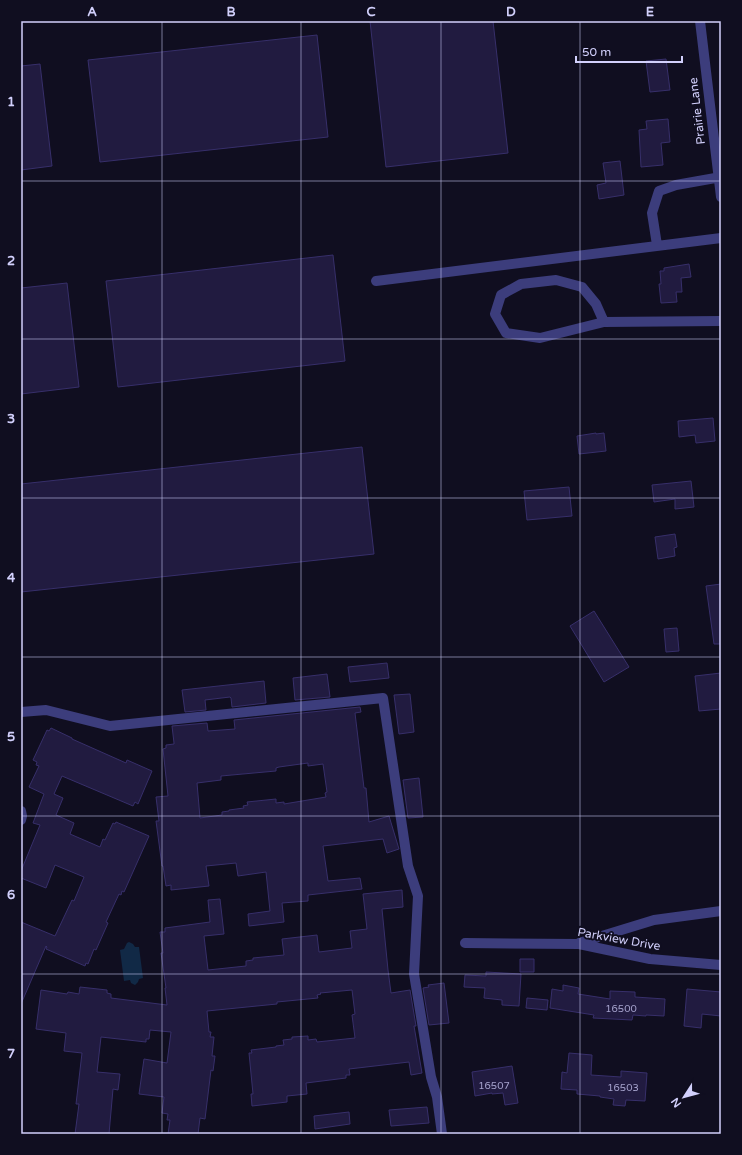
<svg xmlns="http://www.w3.org/2000/svg" width="742" height="1155" viewBox="0 0 742 1155" font-family="'Varela Round',sans-serif">
<style>
.water{fill:#112946}
.building{fill:#211b40;stroke:#372f6a;fill-rule:evenodd}
.lines{fill:none;stroke-linecap:round;stroke-linejoin:round}
.minor{stroke:#3c3d7c;stroke-width:10}
.grid{fill:none;stroke:#d2d0fc;stroke-width:1;stroke-opacity:0.55}
.labels{text-anchor:middle;stroke-width:4;stroke-linejoin:round;paint-order:stroke}
.number-label{font-size:10px;fill:#a6a3cd}
.street-label{font-size:12px;fill:#d2d0fc;stroke:#100e20}
.neatline{fill:none;stroke:#d2d0fc;stroke-width:1.5}
.grid-label{font-size:13px;text-anchor:middle;font-weight:bold;fill:#d2d0fc}
</style>
<rect width="100%" height="100%" fill="#100e20"/>
<!-- water -->
<path class="water" d="M 129,942 L 133,944 L 135,947 L 139,947 L 143,978 L 139,979 L 138,982 L 135,985 L 131,983 L 130,980 L 124,981 L 120,950 L 124,949 L 127,943 Z"/>
<!-- building -->
<path class="building" d="M 370,21 L 493,21 L 508,153 L 386,167 Z
M 317,35 L 328,137 L 100,162 L 88,60 Z
M 666,59 L 670,90 L 650,92 L 646,61 Z
M 40,64 L 52,166 L 21,170 L 21,66 Z
M 668,119 L 670,142 L 661,143 L 663,165 L 641,167 L 639,130 L 647,129 L 646,121 Z
M 620,161 L 624,195 L 599,199 L 597,185 L 606,183 L 603,163 Z
M 333,255 L 345,361 L 118,387 L 106,281 Z
M 689,264 L 691,277 L 681,278 L 682,292 L 676,292 L 677,302 L 661,303 L 659,284 L 661,284 L 660,271 L 664,271 L 664,268 Z
M 67,283 L 79,387 L 21,394 L 21,288 Z
M 713,418 L 715,441 L 696,443 L 695,435 L 679,437 L 678,421 Z
M 596,433 L 596,434 L 604,433 L 606,451 L 579,454 L 577,436 Z
M 362,447 L 374,554 L 21,592 L 21,484 Z
M 691,481 L 694,507 L 675,509 L 675,499 L 654,502 L 652,485 Z
M 569,487 L 572,516 L 527,520 L 524,491 Z
M 675,534 L 677,547 L 674,548 L 675,556 L 658,559 L 655,537 Z
M 721,584 L 721,644 L 714,644 L 706,586 Z
M 594,611 L 629,667 L 604,682 L 570,626 Z
M 677,628 L 679,651 L 666,652 L 664,629 Z
M 387,663 L 389,678 L 350,682 L 348,667 Z
M 721,673 L 721,709 L 699,711 L 695,676 Z
M 327,674 L 330,697 L 295,700 L 293,678 Z
M 264,681 L 266,703 L 232,707 L 231,698 L 230,697 L 205,700 L 206,710 L 185,712 L 182,690 Z
M 410,694 L 414,732 L 399,734 L 394,695 Z
M 360,707 L 361,712 L 355,713 L 364,788 L 366,788 L 369,822 L 389,816 L 399,849 L 387,853 L 383,839 L 323,846 L 328,881 L 360,878 L 362,889 L 308,895 L 308,901 L 282,903 L 284,922 L 249,926 L 248,914 L 270,911 L 266,872 L 238,876 L 236,863 L 206,866 L 209,886 L 171,890 L 171,885 L 166,886 L 163,866 L 162,866 L 156,821 L 159,821 L 156,797 L 168,796 L 163,749 L 166,748 L 166,745 L 174,744 L 174,743 L 172,726 L 207,723 L 208,731 L 235,729 L 234,720 ZM 308,763 L 308,766 L 323,764 L 327,792 L 325,793 L 326,797 L 284,804 L 284,802 L 276,803 L 276,799 L 247,802 L 248,805 L 243,806 L 244,808 L 229,810 L 229,811 L 222,812 L 222,815 L 200,818 L 197,783 L 221,780 L 221,776 L 276,771 L 276,768 L 279,767 Z
M 51,728 L 72,738 L 72,739 L 126,763 L 127,760 L 152,771 L 138,804 L 135,802 L 133,806 L 62,776 L 54,794 L 63,798 L 56,815 L 74,823 L 70,834 L 100,847 L 103,839 L 105,840 L 113,823 L 115,824 L 116,822 L 149,836 L 124,892 L 122,891 L 121,895 L 119,894 L 106,922 L 108,923 L 96,950 L 94,949 L 88,964 L 86,963 L 85,966 L 46,949 L 47,947 L 46,946 L 21,1004 L 21,922 L 55,936 L 72,900 L 74,901 L 84,877 L 55,865 L 46,888 L 21,878 L 21,871 L 40,825 L 33,823 L 44,794 L 29,787 L 39,766 L 36,765 L 37,762 L 33,760 L 47,730 L 49,731 Z
M 419,778 L 423,817 L 408,818 L 403,780 Z
M 402,890 L 403,907 L 382,909 L 388,970 L 391,993 L 410,990 L 416,1026 L 414,1026 L 422,1073 L 411,1075 L 409,1062 L 349,1069 L 350,1075 L 346,1075 L 346,1078 L 306,1083 L 307,1094 L 287,1096 L 287,1102 L 252,1106 L 251,1094 L 253,1094 L 249,1053 L 252,1053 L 251,1050 L 276,1047 L 276,1046 L 284,1045 L 283,1040 L 292,1039 L 292,1037 L 308,1036 L 308,1040 L 316,1039 L 317,1042 L 355,1038 L 352,1015 L 355,1014 L 352,990 L 320,993 L 321,994 L 317,995 L 318,998 L 277,1002 L 277,1004 L 207,1011 L 209,1032 L 211,1032 L 210,1037 L 214,1037 L 212,1056 L 215,1056 L 213,1071 L 211,1070 L 205,1119 L 200,1118 L 198,1134 L 168,1134 L 170,1120 L 167,1120 L 168,1114 L 162,1113 L 164,1097 L 139,1094 L 144,1059 L 167,1063 L 171,1032 L 150,1030 L 149,1039 L 146,1039 L 146,1042 L 101,1037 L 97,1072 L 120,1074 L 118,1090 L 113,1089 L 109,1134 L 75,1134 L 79,1104 L 76,1104 L 82,1053 L 64,1051 L 66,1033 L 36,1029 L 41,990 L 67,994 L 68,992 L 79,994 L 80,987 L 107,990 L 107,993 L 111,994 L 111,998 L 167,1005 L 165,988 L 166,988 L 161,953 L 163,953 L 160,932 L 165,932 L 165,928 L 210,922 L 208,900 L 220,899 L 224,934 L 204,936 L 208,970 L 246,966 L 246,961 L 253,960 L 253,958 L 284,955 L 282,939 L 317,935 L 319,952 L 352,948 L 350,931 L 367,929 L 363,894 Z
M 520,959 L 534,959 L 534,972 L 520,972 Z
M 486,972 L 521,974 L 519,1006 L 502,1005 L 502,1000 L 484,998 L 485,988 L 464,987 L 465,975 L 486,976 Z
M 444,983 L 449,1023 L 429,1025 L 423,988 L 429,987 L 428,985 Z
M 563,985 L 579,988 L 578,994 L 610,999 L 610,991 L 635,992 L 635,997 L 665,999 L 664,1016 L 646,1015 L 646,1016 L 633,1015 L 632,1020 L 593,1018 L 594,1015 L 550,1008 L 552,989 L 563,991 Z
M 687,989 L 721,992 L 721,1016 L 702,1014 L 701,1028 L 684,1026 Z
M 527,998 L 548,1000 L 547,1010 L 526,1008 Z
M 569,1053 L 592,1055 L 591,1075 L 621,1077 L 621,1071 L 647,1073 L 645,1101 L 626,1100 L 625,1106 L 613,1105 L 614,1099 L 600,1097 L 600,1096 L 577,1094 L 577,1090 L 561,1089 L 562,1072 L 567,1073 Z
M 512,1066 L 518,1103 L 505,1105 L 503,1093 L 492,1094 L 492,1093 L 475,1096 L 472,1072 Z
M 427,1107 L 429,1123 L 391,1126 L 389,1110 Z
M 349,1112 L 350,1124 L 315,1129 L 314,1116 Z"/>
<g class="lines">
<!-- minor -->
<path class="minor" d="M 700,21 L 721,197
M 657,245 L 652,213 L 659,191 L 676,185 L 721,177
M 376,281 L 721,238
M 604,322 L 596,304 L 582,287 L 556,280 L 521,284 L 501,295 L 495,314 L 506,333 L 540,338 L 604,322 L 721,321
M 21,712 L 46,710 L 110,726 L 383,698 L 408,866 L 418,896 L 414,974 L 431,1077 L 437,1097 L 442,1134
M 21,811 L 22,816 L 21,820
M 465,943 L 579,944 L 650,959 L 721,965
M 579,943 L 654,920 L 721,911"/>
</g>
<!-- grid -->
<path class="grid" d="M 162,21 L 162,1134M 301,21 L 301,1134M 441,21 L 441,1134M 580,21 L 580,1134M 21,181 L 721,181M 21,339 L 721,339M 21,498 L 721,498M 21,657 L 721,657M 21,816 L 721,816M 21,974 L 721,974"/>
<g class="labels">
<!-- number labels -->
<g class="number-label">
<text x="621" y="1012">16500</text>
<text x="494" y="1089">16507</text>
<text x="623" y="1091">16503</text>
</g>
<!-- street labels -->
<g class="street-label">
<text transform="translate(697 111) rotate(-97)" y="4">Prairie Lane</text>
<text transform="translate(619 939) rotate(10)" y="4">Parkview Drive</text>
</g>
</g>
<!-- border -->
<rect width="742" height="1155" fill="none" stroke="#100e20" stroke-width="44"/>
<!-- north arrow -->
<g transform="translate(684 1097) rotate(234)" stroke="#100e20" stroke-width="3" paint-order="stroke">
<path d="M0-3L7 15L0 10L-7 15Z" fill="#d2d0fc"/>
<text y="-6" font-size="11" font-weight="bold" text-anchor="middle" fill="#d2d0fc">N</text>
</g>
<!-- scale -->
<path d="M576 56v6h106v-6" fill="none" stroke="#d2d0fc" stroke-width="2"/>
<text x="582" y="56" font-size="12" fill="#d2d0fc" stroke="#100e20" stroke-width="3" paint-order="stroke">50 m</text>
<rect x="22" y="22" width="698" height="1111" class="neatline"/>
<g class="grid-label">
<text x="92" y="16">A</text>
<text x="231" y="16">B</text>
<text x="371" y="16">C</text>
<text x="511" y="16">D</text>
<text x="650" y="16">E</text>
<text x="11" y="106">1</text>
<text x="11" y="265">2</text>
<text x="11" y="423">3</text>
<text x="11" y="582">4</text>
<text x="11" y="741">5</text>
<text x="11" y="899">6</text>
<text x="11" y="1058">7</text>
</g>
</svg>
